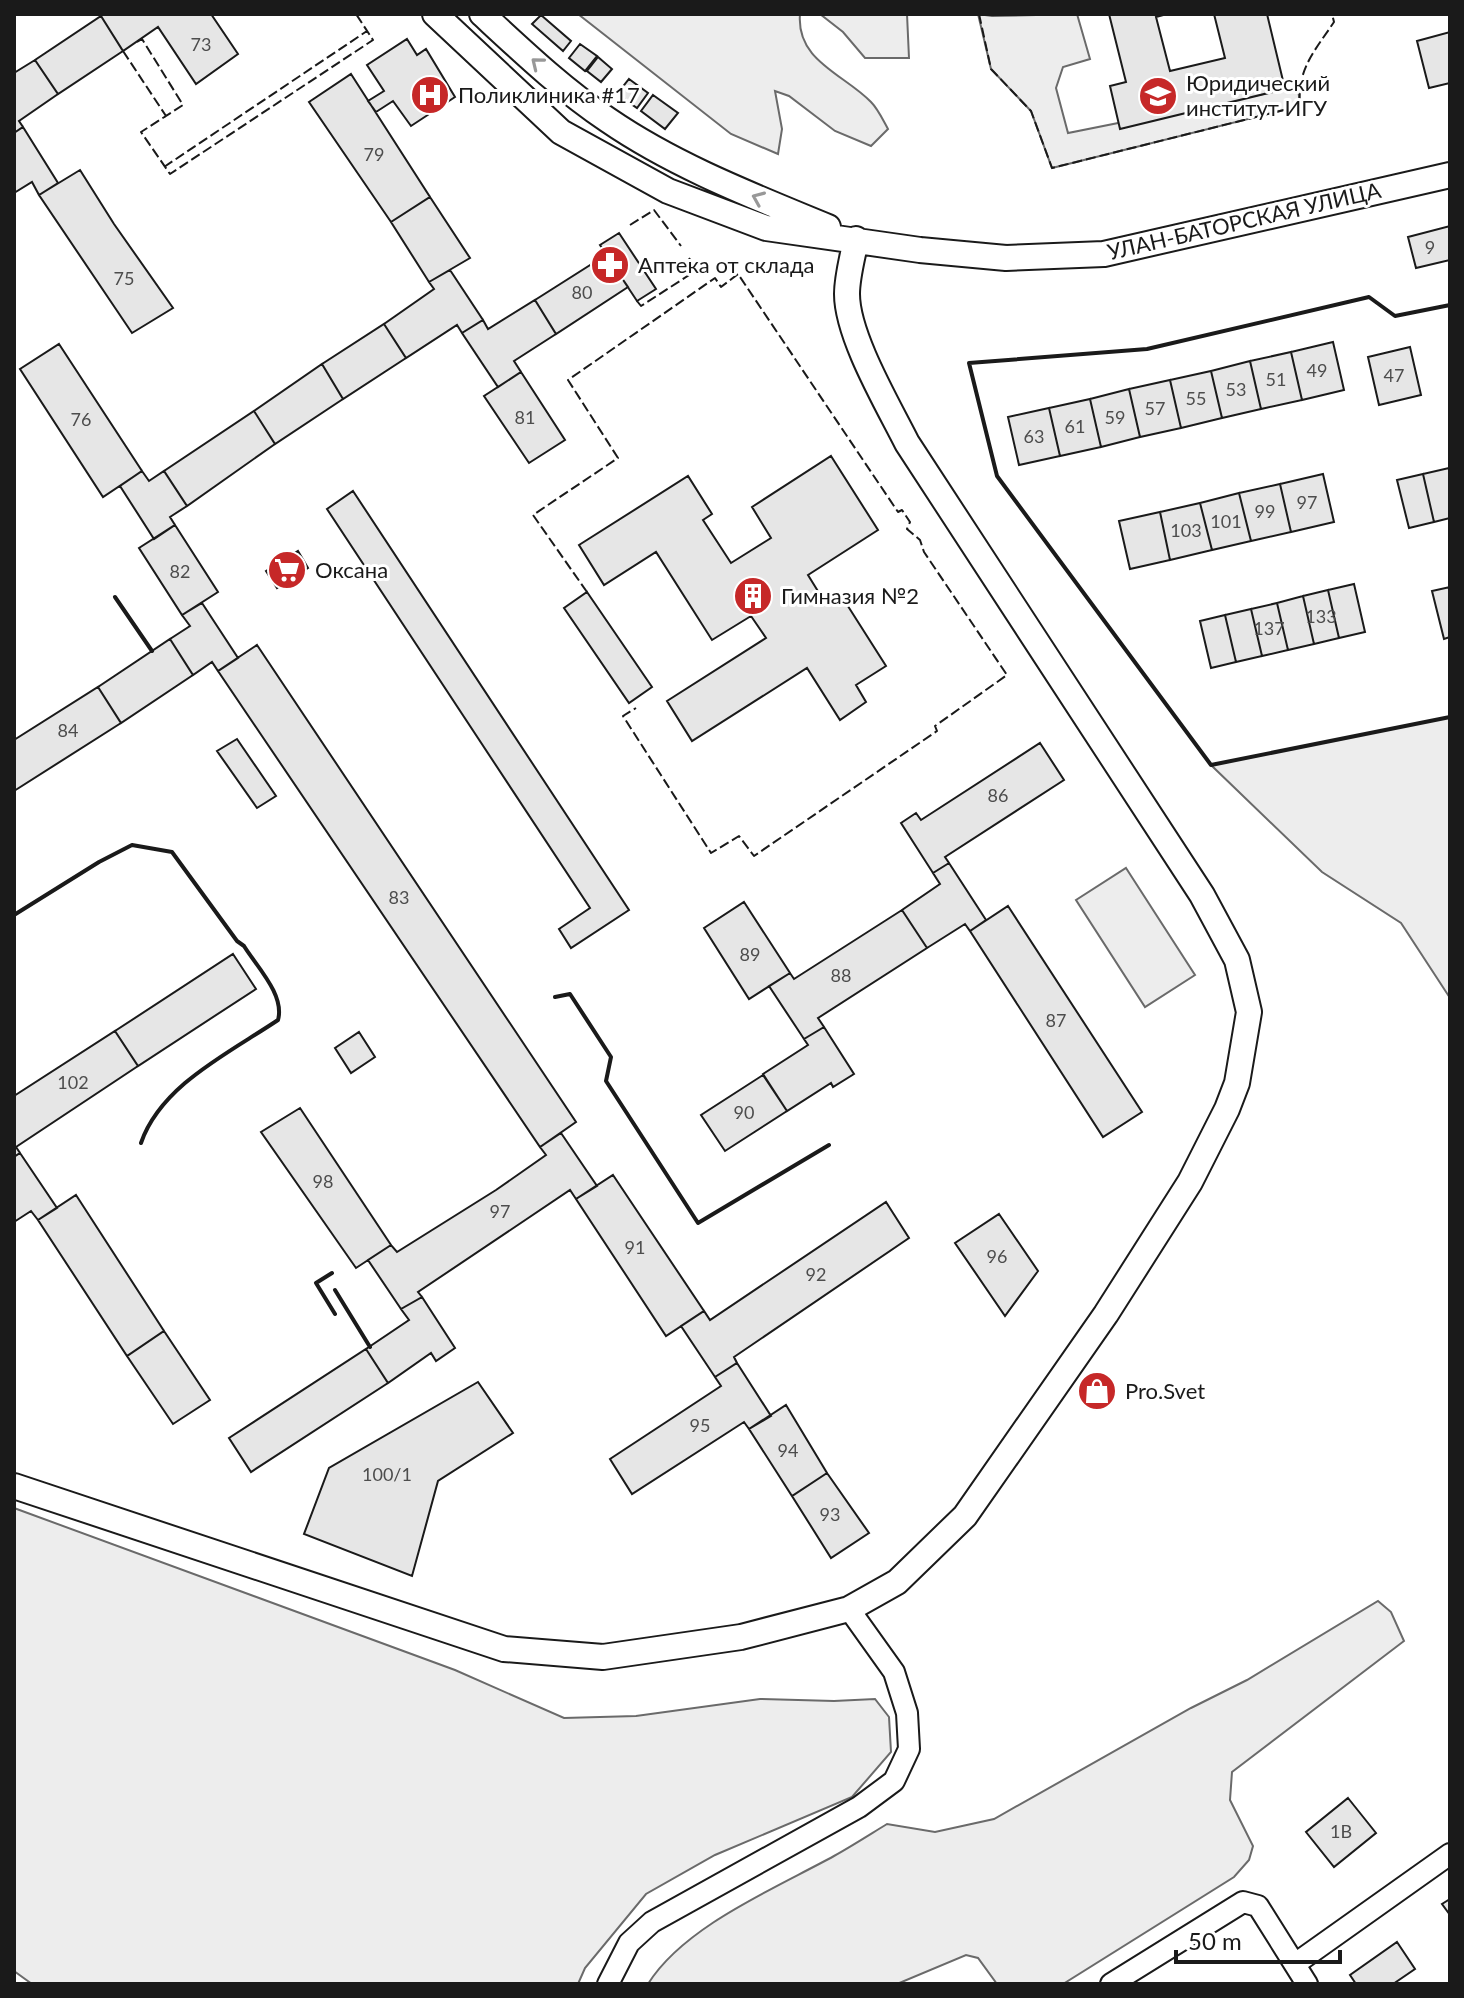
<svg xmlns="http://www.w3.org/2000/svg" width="1464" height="1998" viewBox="0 0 1464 1998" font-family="Lato,sans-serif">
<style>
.green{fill:#ededed;stroke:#6a6a6a;stroke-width:2}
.building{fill:#e6e6e6;stroke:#1a1a1a;stroke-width:2}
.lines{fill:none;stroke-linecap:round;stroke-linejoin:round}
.minor-casing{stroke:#1a1a1a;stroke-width:24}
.tertiary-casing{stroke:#1a1a1a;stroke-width:28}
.minor{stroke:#fff;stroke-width:20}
.tertiary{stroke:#fff;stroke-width:24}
.fence{stroke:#1a1a1a;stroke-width:2;stroke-dasharray:10 4;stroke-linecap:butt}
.wall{stroke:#1a1a1a;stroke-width:4}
.oneway{stroke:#989898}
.labels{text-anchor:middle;stroke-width:6;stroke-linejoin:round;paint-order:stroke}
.number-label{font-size:18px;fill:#4d4d4d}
.poi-label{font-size:22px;fill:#1a1a1a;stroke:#fff;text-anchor:start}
.street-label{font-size:22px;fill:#1a1a1a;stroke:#fff}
</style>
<rect width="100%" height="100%" fill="#fff"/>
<!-- green -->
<path class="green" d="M 578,14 L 800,14 C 796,61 844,74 871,102 C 878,109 883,120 888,129 L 871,146 L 835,131 L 789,96 L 775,91 L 782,129 L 778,154 L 731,134 Z
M 820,14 L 907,14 L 909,58 L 865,58 L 843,32 Z
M 978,14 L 992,16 L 1077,14 L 1090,59 L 1063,67 L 1056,88 L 1068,133 L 1298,87 L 1300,106 L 1052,168 L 1031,111 L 991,69 Z
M 1450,717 L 1450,998 L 1401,923 L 1322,872 L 1211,765 Z
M 1126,868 L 1195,975 L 1145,1007 L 1076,900 Z
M 14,1508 L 455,1670 L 564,1718 L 636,1716 L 760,1699 L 834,1701 L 875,1699 L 889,1717 L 891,1752 L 852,1797 L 715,1855 L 646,1894 L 585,1968 L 578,1984 L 32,1984 L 14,1971 Z
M 1378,1601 L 1391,1612 L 1404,1641 L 1232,1772 L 1230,1800 L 1253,1846 L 1249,1860 L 1234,1877 L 1063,1984 L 997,1984 L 978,1958 L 966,1955 L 897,1984 L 648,1984 C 684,1926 776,1888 834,1856 C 852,1846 869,1835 887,1824 L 935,1832 L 994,1819 L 1191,1708 L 1247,1680 Z"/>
<!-- building -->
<path class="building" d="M 104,14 L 211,14 L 238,54 L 196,84 L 158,27 L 123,51 L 101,16 Z
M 1109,14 L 1167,14 L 1156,17 L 1170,71 L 1225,58 L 1214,14 L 1267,14 L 1285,89 L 1120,129 L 1110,86 L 1126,82 Z
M 541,15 L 571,41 L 563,51 L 532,24 Z
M 101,16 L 123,51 L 58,94 L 35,60 Z
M 1450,32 L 1450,83 L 1429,88 L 1417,41 Z
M 407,39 L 417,55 L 426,49 L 455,97 L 411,126 L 393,101 L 376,112 L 368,101 L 384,91 L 367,65 Z
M 580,44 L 597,56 L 585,71 L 569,58 Z
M 598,57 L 612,69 L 601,82 L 587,71 Z
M 35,60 L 58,94 L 19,121 L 23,127 L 14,133 L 14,73 Z
M 351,74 L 430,197 L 391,222 L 309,102 Z
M 629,79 L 648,93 L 637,108 L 617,94 Z
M 653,95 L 678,113 L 665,129 L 641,111 Z
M 23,127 L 58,183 L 39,195 L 32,182 L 14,193 L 14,133 Z
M 80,170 L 114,224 L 173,308 L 132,333 L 39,195 Z
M 430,197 L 470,258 L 429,282 L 391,222 Z
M 1450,226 L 1450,260 L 1416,268 L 1408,237 Z
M 619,233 L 656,289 L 637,301 L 600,245 Z
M 606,255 L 628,287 L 556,334 L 535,300 Z
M 450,270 L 483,320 L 462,333 L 457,325 L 406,358 L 384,324 L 434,289 L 429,282 Z
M 535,300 L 556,334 L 514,361 L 521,372 L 498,387 L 462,333 L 483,320 L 488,329 Z
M 384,324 L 406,358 L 343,399 L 322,364 Z
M 1333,342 L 1344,390 L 1302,400 L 1291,352 Z
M 59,344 L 142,471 L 103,497 L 20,369 Z
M 1410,347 L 1421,395 L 1379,405 L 1368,357 Z
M 1291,352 L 1302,400 L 1261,409 L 1250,361 Z
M 1250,361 L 1261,409 L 1222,418 L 1211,371 Z
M 322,364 L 343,399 L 275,444 L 254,411 Z
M 1211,371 L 1222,418 L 1181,428 L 1170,380 Z
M 521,372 L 565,440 L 529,463 L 484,396 Z
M 1170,380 L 1181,428 L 1140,437 L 1129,389 Z
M 1129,389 L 1140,437 L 1101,447 L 1090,399 Z
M 1090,399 L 1101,447 L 1060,456 L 1049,408 Z
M 1049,408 L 1060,456 L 1019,465 L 1008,417 Z
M 254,411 L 275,444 L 187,506 L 164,471 Z
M 831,456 L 878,530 L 808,575 L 824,601 L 839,592 L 886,666 L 856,685 L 866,702 L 840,720 L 807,668 L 692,741 L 667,701 L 766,638 L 751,616 L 712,640 L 656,552 L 604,585 L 579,545 L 688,476 L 712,514 L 703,520 L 731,563 L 771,538 L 752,507 Z
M 1449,468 L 1450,518 L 1434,522 L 1423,474 Z
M 142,471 L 149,481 L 164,471 L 187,506 L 170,517 L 175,525 L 154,539 L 120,486 Z
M 1323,474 L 1334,522 L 1291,532 L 1280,484 Z
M 1423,474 L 1434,522 L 1409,528 L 1397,480 Z
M 1280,484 L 1291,532 L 1251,541 L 1239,493 Z
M 353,491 L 629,910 L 571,948 L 559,929 L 590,908 L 327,509 Z
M 1239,493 L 1251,541 L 1212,550 L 1200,503 Z
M 1200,503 L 1212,550 L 1170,560 L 1160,512 Z
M 1160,512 L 1170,560 L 1130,569 L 1119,521 Z
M 175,525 L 218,592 L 182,615 L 139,548 Z
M 298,551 L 308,568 L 277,588 L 266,571 Z
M 1354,584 L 1365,632 L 1339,638 L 1328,590 Z
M 1450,587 L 1450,637 L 1444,639 L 1432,591 Z
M 1328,590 L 1339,638 L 1314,644 L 1303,596 Z
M 587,592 L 652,687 L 629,703 L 564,608 Z
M 1303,596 L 1314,644 L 1288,650 L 1277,603 Z
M 202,603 L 238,658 L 218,671 L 212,662 L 193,675 L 170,639 L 190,626 L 182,615 Z
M 1277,603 L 1288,650 L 1262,656 L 1251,609 Z
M 1251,609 L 1262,656 L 1236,662 L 1225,615 Z
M 1225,615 L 1236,662 L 1211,668 L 1200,621 Z
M 170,639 L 193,675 L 121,723 L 98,687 Z
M 257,645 L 576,1122 L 540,1147 L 218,671 Z
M 98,687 L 121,723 L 14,791 L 14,740 Z
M 237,739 L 276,796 L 257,808 L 217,751 Z
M 1040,743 L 1064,780 L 945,857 L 949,863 L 933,873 L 901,823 L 916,813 L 921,820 Z
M 949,863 L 986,920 L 970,931 L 965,924 L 927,948 L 902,910 L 940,884 L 933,873 Z
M 744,902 L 790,973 L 749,999 L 704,928 Z
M 1008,906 L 1142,1112 L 1103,1137 L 970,931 Z
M 902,910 L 927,948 L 818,1018 L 824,1027 L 804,1039 L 769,986 L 790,973 L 794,979 Z
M 233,954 L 256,989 L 138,1066 L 115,1031 Z
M 824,1027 L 854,1074 L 833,1087 L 831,1083 L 787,1111 L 763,1074 L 808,1045 L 804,1039 Z
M 115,1031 L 138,1066 L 16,1147 L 20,1153 L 14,1157 L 14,1096 Z
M 359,1032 L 375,1057 L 351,1073 L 335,1048 Z
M 763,1075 L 787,1111 L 725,1151 L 701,1115 Z
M 300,1108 L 391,1245 L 356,1268 L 261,1132 Z
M 561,1133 L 597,1186 L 576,1199 L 570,1190 L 418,1292 L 422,1297 L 401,1309 L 368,1260 L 391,1245 L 397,1252 L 496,1190 L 546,1155 L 540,1147 Z
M 20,1153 L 57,1208 L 38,1220 L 31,1211 L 14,1222 L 14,1157 Z
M 613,1175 L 704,1311 L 666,1336 L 576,1199 Z
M 76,1195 L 164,1331 L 127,1356 L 38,1220 Z
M 886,1202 L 909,1238 L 734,1357 L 737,1363 L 715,1377 L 681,1326 L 704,1311 L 710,1320 Z
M 999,1214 L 1038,1271 L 1005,1316 L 955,1243 Z
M 422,1297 L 455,1348 L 436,1361 L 431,1353 L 388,1383 L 366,1349 L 409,1320 L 401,1309 Z
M 164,1331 L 210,1400 L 173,1424 L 127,1356 Z
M 366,1349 L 388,1383 L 251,1472 L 229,1438 Z
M 737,1363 L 771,1416 L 749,1429 L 744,1422 L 632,1494 L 610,1459 L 721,1386 L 715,1377 Z
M 1098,1378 L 1111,1388 L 1095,1409 L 1082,1398 Z
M 478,1382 L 513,1433 L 438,1481 L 412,1576 L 304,1534 L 329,1468 Z
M 786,1405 L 827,1473 L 792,1496 L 749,1429 Z
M 827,1473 L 869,1533 L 831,1558 L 792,1496 Z
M 1348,1798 L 1376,1833 L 1334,1867 L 1306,1832 Z
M 1450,1899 L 1450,1915 L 1442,1904 Z
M 1397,1942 L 1415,1969 L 1393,1984 L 1356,1984 L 1350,1975 Z"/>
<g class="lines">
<!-- minor casing -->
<g class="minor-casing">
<path id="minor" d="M 1295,1964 L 1450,1854
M 608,1984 L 629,1943 L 652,1922 L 859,1807 L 894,1781 L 909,1749 L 907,1713 L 894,1672 L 849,1609
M 1111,1984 L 1243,1902 L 1258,1906 L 1307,1984"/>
</g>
<!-- tertiary casing -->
<g class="tertiary-casing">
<path id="tertiary" d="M 435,14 L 561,132 L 668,191 L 766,228 L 920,250 L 1006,258 L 1104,254 L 1450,175
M 482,14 C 522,51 563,90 608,120 C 675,166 753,196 828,227
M 14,1486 L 504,1649 L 603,1657 L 741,1637 L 849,1609 L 897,1582 L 965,1516 L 1106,1314 L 1190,1182 L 1227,1109 L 1237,1083 L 1249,1012 L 1237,960 L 1202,895 L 907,443 C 888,405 847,336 847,294 C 847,276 853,256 856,239"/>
</g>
<!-- minor -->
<use href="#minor" class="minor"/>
<!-- tertiary -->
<use href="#tertiary" class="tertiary"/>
<!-- fence -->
<path class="fence" d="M 979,14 L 991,69 L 1031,111 L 1052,168 L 1300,106 C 1297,69 1314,52 1334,22 L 1332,14
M 137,42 L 142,39 L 183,105 L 141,132 L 170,174 L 373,40 L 356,14
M 123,51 L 166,116 L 163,118
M 164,167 L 367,31
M 630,225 L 654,210 L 681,246
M 637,301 L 641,306 L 697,270 L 689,258
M 587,592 L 533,515 L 618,458 L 568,380 L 715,278 L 721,287 L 738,274 L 898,512 L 902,510 L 910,522 L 907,529 L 920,540 L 924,552 L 1007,675 L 935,726 L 937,731 L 754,856 L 739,836 L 711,853 L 623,716 L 636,708"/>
<!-- wall -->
<path class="wall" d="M 1450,305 L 1395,316 L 1369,297 L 1147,349 L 969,363 L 997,476 L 1211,765 L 1450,717
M 115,597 L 152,651
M 14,915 L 99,862 L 132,845 L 172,852 L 237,941 L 244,946 C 257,967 285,995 278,1020 C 229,1053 161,1085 141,1143
M 555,997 L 570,994 L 611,1057 L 606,1081 L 698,1223 L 829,1145
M 332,1273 L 316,1283 L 335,1314
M 335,1290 L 370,1347"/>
</g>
<!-- one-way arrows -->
<defs><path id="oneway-chevron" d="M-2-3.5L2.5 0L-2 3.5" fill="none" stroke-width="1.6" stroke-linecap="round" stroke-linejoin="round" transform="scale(2)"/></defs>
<g class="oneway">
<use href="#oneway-chevron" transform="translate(537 63) rotate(-141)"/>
<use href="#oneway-chevron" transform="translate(758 198) rotate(-157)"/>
</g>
<!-- icons -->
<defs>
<g id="hospital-disc" transform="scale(2)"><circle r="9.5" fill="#c62828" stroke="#fff"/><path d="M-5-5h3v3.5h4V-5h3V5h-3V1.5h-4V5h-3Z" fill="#fff"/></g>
<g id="university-disc" transform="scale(2)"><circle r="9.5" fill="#c62828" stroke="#fff"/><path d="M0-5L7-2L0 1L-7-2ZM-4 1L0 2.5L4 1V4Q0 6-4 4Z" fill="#fff"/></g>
<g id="pharmacy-disc" transform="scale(2)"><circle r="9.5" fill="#c62828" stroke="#fff"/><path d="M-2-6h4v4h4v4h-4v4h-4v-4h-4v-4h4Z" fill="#fff"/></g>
<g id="supermarket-disc" transform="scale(2)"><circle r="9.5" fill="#c62828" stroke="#fff"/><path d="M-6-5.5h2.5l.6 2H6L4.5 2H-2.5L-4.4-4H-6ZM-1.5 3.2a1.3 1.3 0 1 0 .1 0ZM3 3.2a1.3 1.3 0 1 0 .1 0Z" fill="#fff"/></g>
<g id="building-disc" transform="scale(2)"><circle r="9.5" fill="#c62828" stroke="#fff"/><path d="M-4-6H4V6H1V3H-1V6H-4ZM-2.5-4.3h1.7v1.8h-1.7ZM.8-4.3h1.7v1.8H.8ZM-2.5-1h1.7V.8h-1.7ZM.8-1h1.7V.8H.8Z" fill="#fff"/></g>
<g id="shop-disc" transform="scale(2)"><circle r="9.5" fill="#c62828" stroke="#fff"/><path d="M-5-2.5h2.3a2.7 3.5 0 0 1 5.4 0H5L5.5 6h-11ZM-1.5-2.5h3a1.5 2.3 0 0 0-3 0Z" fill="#fff"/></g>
</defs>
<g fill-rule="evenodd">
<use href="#hospital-disc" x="430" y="95"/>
<use href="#university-disc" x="1158" y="96"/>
<use href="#pharmacy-disc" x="610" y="265"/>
<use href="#supermarket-disc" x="287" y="570"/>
<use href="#building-disc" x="753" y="596"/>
<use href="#shop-disc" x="1097" y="1391"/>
</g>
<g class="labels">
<!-- number labels -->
<g class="number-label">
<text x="201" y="51">73</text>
<text x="374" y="161">79</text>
<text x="1430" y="254">9</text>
<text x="124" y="285">75</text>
<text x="582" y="299">80</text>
<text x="1317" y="377">49</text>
<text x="1394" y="382">47</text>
<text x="1276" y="386">51</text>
<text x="1236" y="396">53</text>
<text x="1196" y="405">55</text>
<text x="1155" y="415">57</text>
<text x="525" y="424">81</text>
<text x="1115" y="424">59</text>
<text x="81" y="426">76</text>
<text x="1075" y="433">61</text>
<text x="1034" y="443">63</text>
<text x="1307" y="509">97</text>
<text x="1265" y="518">99</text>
<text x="1226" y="528">101</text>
<text x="1186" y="537">103</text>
<text x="180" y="578">82</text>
<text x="1321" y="623">133</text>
<text x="1269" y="635">137</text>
<text x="68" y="737">84</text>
<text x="998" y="802">86</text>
<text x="399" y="904">83</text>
<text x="750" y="961">89</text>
<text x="841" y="982">88</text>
<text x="1056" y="1027">87</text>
<text x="73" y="1089">102</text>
<text x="744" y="1119">90</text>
<text x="323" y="1188">98</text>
<text x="500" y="1218">97</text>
<text x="635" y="1254">91</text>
<text x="997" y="1263">96</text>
<text x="816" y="1281">92</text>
<text x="700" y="1432">95</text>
<text x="788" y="1457">94</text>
<text x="387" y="1481">100/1</text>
<text x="830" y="1521">93</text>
<text x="1341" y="1838">1В</text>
</g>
<!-- poi labels -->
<g class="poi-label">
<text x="1186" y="91">Юридический<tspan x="1186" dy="25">институт ИГУ</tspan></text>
<text x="458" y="103">Поликлиника #17</text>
<text x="638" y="273">Аптека от склада</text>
<text x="315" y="578">Оксана</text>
<text x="781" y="604">Гимназия №2</text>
<text x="1125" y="1399">Pro.Svet</text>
</g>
<!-- street labels -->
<g class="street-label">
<text transform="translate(1244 221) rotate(-13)" y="8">УЛАН-БАТОРСКАЯ УЛИЦА</text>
</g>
</g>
<!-- border -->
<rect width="1464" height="1998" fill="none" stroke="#1a1a1a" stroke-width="32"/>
<!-- scale -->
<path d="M1176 1950v12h164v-12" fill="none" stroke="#1a1a1a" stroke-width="4"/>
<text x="1188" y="1950" font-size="24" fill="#1a1a1a" stroke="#ffffff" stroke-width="6" paint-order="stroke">50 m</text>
</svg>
